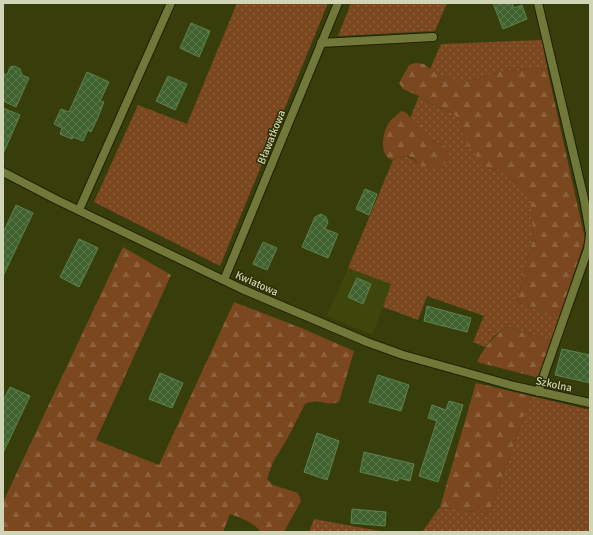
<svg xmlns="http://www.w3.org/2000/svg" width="593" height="535" viewBox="0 0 593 535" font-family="Signika,sans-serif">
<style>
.built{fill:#3f460b}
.grass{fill:url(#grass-dots)}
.forest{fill:url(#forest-firs)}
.building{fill:url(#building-cross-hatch);stroke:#5f834f}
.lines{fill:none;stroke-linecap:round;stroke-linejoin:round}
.service-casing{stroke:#1f2302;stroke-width:10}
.minor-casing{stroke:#1f2302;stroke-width:10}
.tertiary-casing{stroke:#1f2302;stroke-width:10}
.service{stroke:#70793a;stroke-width:8}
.minor{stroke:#70793a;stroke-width:8}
.tertiary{stroke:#70793a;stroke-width:8}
.labels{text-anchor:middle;stroke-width:3;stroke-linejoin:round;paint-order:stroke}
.street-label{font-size:11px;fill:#cfd5b5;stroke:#2d3200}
</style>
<defs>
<pattern id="grass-dots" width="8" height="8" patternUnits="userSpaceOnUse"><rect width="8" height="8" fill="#7a471f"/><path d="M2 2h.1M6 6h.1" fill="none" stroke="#8c613d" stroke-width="1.8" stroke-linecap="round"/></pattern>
<pattern id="forest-firs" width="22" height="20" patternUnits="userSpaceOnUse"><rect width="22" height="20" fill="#7a471f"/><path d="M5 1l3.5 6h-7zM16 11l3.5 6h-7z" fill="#8c613d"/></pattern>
<pattern id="building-cross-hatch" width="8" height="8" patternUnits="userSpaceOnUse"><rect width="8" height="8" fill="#40622f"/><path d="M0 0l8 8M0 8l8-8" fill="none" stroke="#5b784b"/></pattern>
</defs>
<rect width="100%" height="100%" fill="#373d0b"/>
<!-- built -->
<path class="built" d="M 348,268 L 392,284 L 372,335 L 327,316 Z"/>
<!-- grass -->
<path class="grass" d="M 237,3 L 328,3 L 220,266 L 94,202 L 138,105 L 187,124 Z
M 351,3 L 447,3 L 435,31 L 338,36 Z
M 542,40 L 547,68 L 503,71 L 466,82 L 455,82 L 430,69 L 441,44 Z
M 419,96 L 436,107 L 453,113 L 461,122 L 463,133 L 486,168 L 498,170 L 522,186 L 531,198 L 531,217 L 534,234 L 517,302 L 560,316 L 552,341 L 507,327 L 493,337 L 485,347 L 473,342 L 484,316 L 427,296 L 418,320 L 383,307 L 391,284 L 348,268 L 393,160 C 405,156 408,154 419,164 L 445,146 C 438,143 427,139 423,132 C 418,123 421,123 410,118 Z
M 531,396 L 590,410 L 590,532 L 422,532 L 440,507 L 489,514 Z
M 314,519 L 385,532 L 309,532 Z"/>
<!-- forest -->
<path class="forest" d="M 415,63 L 424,64 L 430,69 L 455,82 L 466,82 L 503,71 L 547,68 L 585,239 L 560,316 L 517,302 L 534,234 L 531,217 L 531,198 L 522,186 L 498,170 L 486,168 L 468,146 L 463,133 L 461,122 L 453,113 L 436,107 L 419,96 L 407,91 L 403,89 L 399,83 L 409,65 Z
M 401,111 L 407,113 L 410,118 L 416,121 L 422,126 L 423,132 L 433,141 L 445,146 L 449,156 C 448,158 446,162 444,164 C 438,170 425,168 418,163 C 416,161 413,158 411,157 C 403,154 394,162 390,159 C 379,153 383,133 388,124 C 391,119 397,115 401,111 Z
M 123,247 L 171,275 L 96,440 L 159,465 L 234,302 L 299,327 L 354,351 L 339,402 C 324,407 321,397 305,404 L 286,441 L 273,462 L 267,479 L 273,485 L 298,493 L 301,501 L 284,532 L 261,532 C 253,522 241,518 230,514 L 223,532 L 3,532 L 3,502 Z
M 507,327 L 552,341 L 539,378 L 477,362 C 486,345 491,339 507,327 Z
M 476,383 L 531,396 L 489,514 L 440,507 Z"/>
<!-- building -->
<path class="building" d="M 493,3 L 512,3 L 514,8 L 522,5 L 527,19 L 503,29 Z
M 191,23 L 210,31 L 199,57 L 180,48 Z
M 15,66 L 20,69 L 22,75 L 29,78 L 16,107 L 3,101 L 3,73 L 7,75 L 10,67 Z
M 87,72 L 109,82 L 100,101 L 104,102 L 98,117 L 91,132 L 88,130 L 83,141 L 73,137 L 72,139 L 60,134 L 62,128 L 54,124 L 61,109 L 69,112 Z
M 168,76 L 187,84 L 175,110 L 156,101 Z
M 3,108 L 20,115 L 3,154 Z
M 365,189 L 377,194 L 369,215 L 356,209 Z
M 16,205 L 33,213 L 3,276 L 3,233 Z
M 321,214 L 326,217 L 328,222 L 325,229 L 338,234 L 328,258 L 302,247 L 315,217 Z
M 79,239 L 98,248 L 79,287 L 60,277 Z
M 263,242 L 277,248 L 267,270 L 253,264 Z
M 357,278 L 371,284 L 363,304 L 348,297 Z
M 427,306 L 471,318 L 467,332 L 424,321 Z
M 562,349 L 590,355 L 590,383 L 555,375 Z
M 160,373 L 183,383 L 172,408 L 149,399 Z
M 378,375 L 409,385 L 401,411 L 369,402 Z
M 10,387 L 30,396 L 3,453 L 3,401 Z
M 449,401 L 463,405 L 438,482 L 419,476 L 437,421 L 428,418 L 432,405 L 446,410 Z
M 317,433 L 339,441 L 327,480 L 304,472 Z
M 364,452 L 414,464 L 410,481 L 399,478 L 398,481 L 360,472 Z
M 352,509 L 386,512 L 385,526 L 351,523 Z"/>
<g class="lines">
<!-- service casing -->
<g class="service-casing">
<path id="service" d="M 321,43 L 433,37
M 79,210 L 171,3"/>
</g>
<!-- minor casing -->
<g class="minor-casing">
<path id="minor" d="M 538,3 L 584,199 L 590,233
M 224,280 L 338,3
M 538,392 L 588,249 L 590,235"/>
</g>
<!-- tertiary casing -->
<g class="tertiary-casing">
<path id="tertiary" d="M 3,172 L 57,200 L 242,289 L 367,342 L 403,355 L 514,386 L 590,403"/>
</g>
<!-- service -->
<use href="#service" class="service"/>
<!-- minor -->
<use href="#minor" class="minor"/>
<!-- tertiary -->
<use href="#tertiary" class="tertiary"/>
</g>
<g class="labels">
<!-- street labels -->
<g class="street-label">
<text transform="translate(271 137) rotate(-68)" y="4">Bławatkowa</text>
<text transform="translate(257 283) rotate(24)" y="4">Kwiatowa</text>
<text transform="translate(554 384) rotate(12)" y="4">Szkolna</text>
</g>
</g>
<!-- border -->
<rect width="593" height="535" fill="none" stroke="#cfd5b5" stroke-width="8"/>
</svg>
